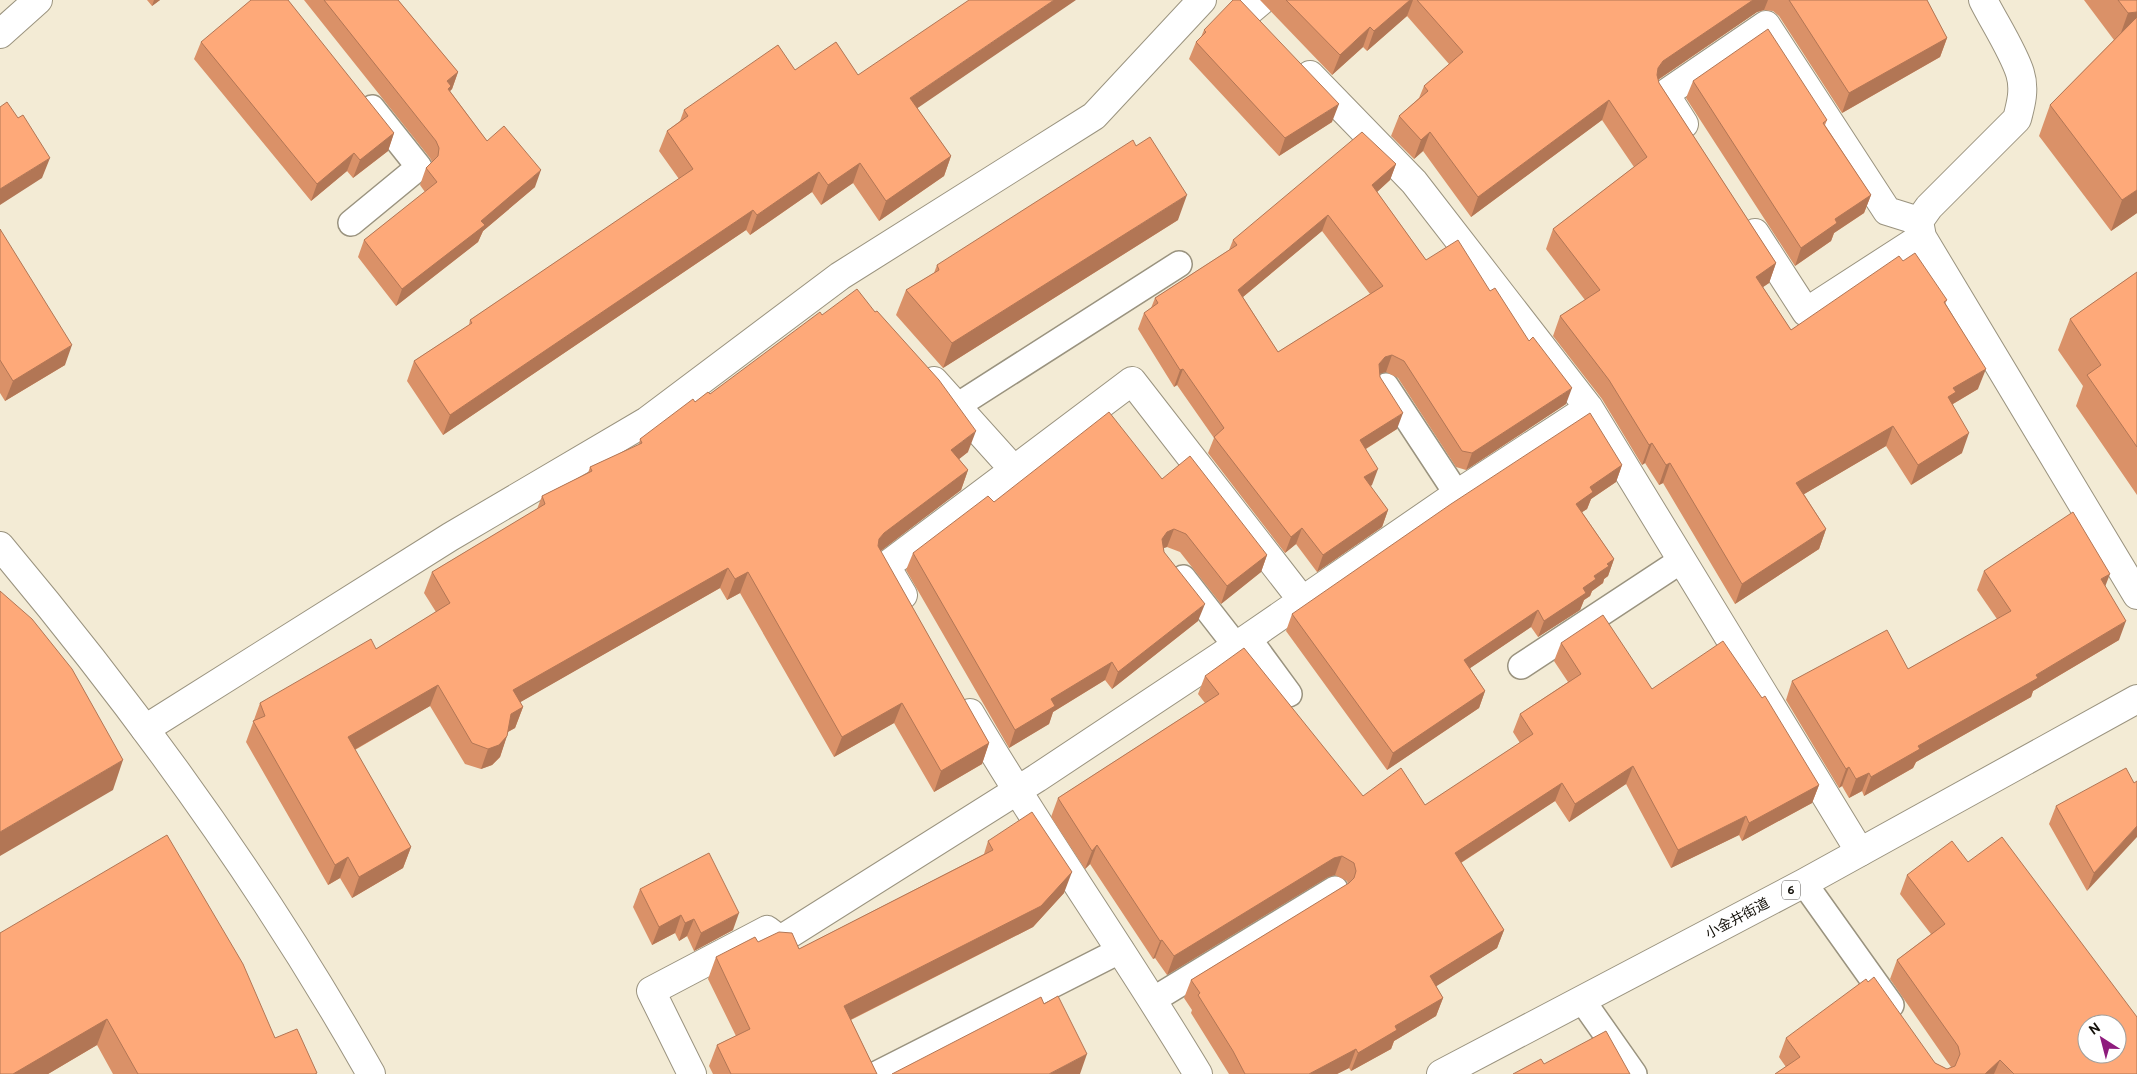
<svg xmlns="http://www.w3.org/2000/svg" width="2137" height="1074" viewBox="0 0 2137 1074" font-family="Overpass,'Noto Sans JP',sans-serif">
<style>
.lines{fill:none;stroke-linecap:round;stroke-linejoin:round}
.lane-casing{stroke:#9a937f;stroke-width:28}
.street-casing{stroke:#9a937f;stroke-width:30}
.secondary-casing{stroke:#9a937f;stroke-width:30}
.primary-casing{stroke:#9a937f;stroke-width:30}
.lane{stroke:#fff;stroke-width:25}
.street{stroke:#fff;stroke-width:28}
.secondary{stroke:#fff;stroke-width:28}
.primary{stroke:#fff;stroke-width:28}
.wall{fill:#da9168;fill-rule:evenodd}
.shaded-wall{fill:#b27655}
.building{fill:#fea979;stroke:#b27655;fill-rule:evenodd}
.labels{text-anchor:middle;stroke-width:4;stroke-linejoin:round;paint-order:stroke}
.shield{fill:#fff;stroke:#595752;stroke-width:1}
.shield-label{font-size:12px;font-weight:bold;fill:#120f08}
.street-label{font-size:14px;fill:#120f08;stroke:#fff}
</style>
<rect width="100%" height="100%" fill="#f3ebd5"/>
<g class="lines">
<!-- lane casing -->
<g class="lane-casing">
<path id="lane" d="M 351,223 L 419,167 L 372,108
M 1386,386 L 1457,494
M 957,406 L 1179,264
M 1183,578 L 1236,646
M 1248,638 L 1289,694
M 1521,666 L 1682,560
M 1804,883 L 1891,1005
M 1153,1000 L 1335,889
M 1582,1000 L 1634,1074
M 877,1074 L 1121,950"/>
</g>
<!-- street casing -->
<g class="street-casing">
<path id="street" d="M 1983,0 C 1994,22 2013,51 2020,73 C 2025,89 2021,104 2017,119 L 1929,207 L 1919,221 L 1922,237 L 2137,595
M 1249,11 L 1262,0
M 0,34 L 38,0
M 1310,75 L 1414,182 L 1589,408 L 1860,852
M 1684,124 L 1665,94 L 1766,25 L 1887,211 L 1919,221
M 1755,233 L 1806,312 L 1922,237
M 934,381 L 1015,471
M 903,595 L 886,566 L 1132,381 L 1302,600
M 970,713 C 1042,836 1125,952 1198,1074
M 145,729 L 450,537 L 647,421 L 840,276 L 1094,116 L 1202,0
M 692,1074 L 651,991 L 767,930 L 780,940 L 1037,778 L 1248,638 L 1457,494 L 1589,408"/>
</g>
<!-- secondary casing -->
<g class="secondary-casing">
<path id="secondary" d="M 0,546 C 136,708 267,890 371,1074"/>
</g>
<!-- primary casing -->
<g class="primary-casing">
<path id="primary" d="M 1441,1074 L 1804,883 L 2137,699"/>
</g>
<!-- lane -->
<use href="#lane" class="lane"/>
<!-- street -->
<use href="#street" class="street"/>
<!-- secondary -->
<use href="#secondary" class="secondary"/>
<!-- primary -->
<use href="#primary" class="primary"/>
</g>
<!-- wall -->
<path class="wall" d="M 147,0 L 160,0 L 152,6 Z
M 304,0 L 398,0 L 458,72 L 452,89 L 450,91 L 487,141 L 535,187 L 483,231 L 478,242 L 396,306 L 358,257 L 364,240 L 425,192 L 420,185 L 426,168 L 432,162 L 430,158 Z
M 1260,0 L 1927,0 L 1947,38 L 1940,57 L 1842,113 L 1779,16 L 1773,11 L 1764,10 L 1757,12 L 1658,80 L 1659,83 L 1776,263 L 1769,283 L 1763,287 L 1791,330 L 1903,261 L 1947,300 L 1945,304 L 1978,389 L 1953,404 L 1962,453 L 1911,485 L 1886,446 L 1804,494 L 1826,529 L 1819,549 L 1735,604 L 1663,483 L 1659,485 L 1645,463 L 1642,465 L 1602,399 L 1553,336 L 1560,316 L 1585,300 L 1546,249 L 1553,229 L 1634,167 L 1602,120 L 1471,217 L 1423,151 L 1414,159 L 1391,136 L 1399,116 L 1419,98 L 1424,86 L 1449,64 L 1407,16 L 1367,51 L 1363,47 L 1332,75 Z
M 2084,0 L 2137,0 L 2137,213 L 2111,231 L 2039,136 L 2050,105 L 2114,40 Z
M 1204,30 L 1332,122 L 1279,156 L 1189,59 L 1196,42 L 1201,37 Z
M 201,42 L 394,133 L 388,151 L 353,178 L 347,171 L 311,201 L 194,59 Z
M 795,70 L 858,75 L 917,108 L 951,156 L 944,176 L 879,221 L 853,183 L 821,205 L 812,192 L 750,235 L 746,230 L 443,435 L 407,381 L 414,361 L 469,325 L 470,320 L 679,179 L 659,151 L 667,131 L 680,121 L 684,110 Z
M 1693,81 L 1827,120 L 1825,125 L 1871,195 L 1864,213 L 1834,233 L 1831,241 L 1795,266 L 1686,98 Z
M 1396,164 L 1390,180 L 1377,192 L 1426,260 L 1490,291 L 1566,404 L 1466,470 L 1456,467 L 1398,378 L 1386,372 L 1380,373 L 1380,377 L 1397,429 L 1366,449 L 1372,485 L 1370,486 L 1388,510 L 1382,527 L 1317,572 L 1296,544 L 1285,553 L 1208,453 L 1214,438 L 1177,385 L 1174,387 L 1138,329 L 1144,313 L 1151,308 L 1155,298 L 1229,250 L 1233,240 ZM 1322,231 L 1370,294 L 1278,352 L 1243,297 Z
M 1178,220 L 943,368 L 896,315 L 906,290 L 934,273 L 937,265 Z
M 0,229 L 65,365 L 5,401 L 0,393 Z
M 2137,272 L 2137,495 L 2076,406 L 2083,386 L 2058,350 L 2070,319 Z
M 822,315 L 968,452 L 959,459 L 968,470 L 961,490 L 880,551 L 989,743 L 982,764 L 934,792 L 894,723 L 834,757 L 740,593 L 727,600 L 720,588 L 520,702 L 523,707 L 515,728 L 508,732 L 500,757 L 492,765 L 481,769 L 465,764 L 430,706 L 355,750 L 411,847 L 403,868 L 352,898 L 340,878 L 328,885 L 246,742 L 260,703 L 376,649 L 436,612 L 424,593 L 432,572 L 537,509 L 542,496 L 588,473 L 590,467 L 639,445 L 640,439 L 695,402 L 710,394 Z
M 1622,465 L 1616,482 L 1591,499 L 1587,509 L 1582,512 L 1614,559 L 1608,576 L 1604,579 L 1603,583 L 1592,591 L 1590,596 L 1584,600 L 1580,610 L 1538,637 L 1531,627 L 1470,668 L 1485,691 L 1479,708 L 1387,770 L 1286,631 L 1292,614 Z
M 1162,479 L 1267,555 L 1261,572 L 1221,604 L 1180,552 L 1167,547 L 1163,548 L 1164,552 L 1198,621 L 1112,689 L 1105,680 L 1053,712 L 1049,724 L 1009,748 L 906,570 L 913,553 L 994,502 Z
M 1984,571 L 2105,586 L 2119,640 L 2033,691 L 2031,697 L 1916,762 L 1913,768 L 1864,796 L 1862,791 L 1849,798 L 1842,786 L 1839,788 L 1786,700 L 1792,681 L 1908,669 L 1997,619 L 1977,590 Z
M 1561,643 L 1652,689 L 1819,785 L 1812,803 L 1742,841 L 1739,835 L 1671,868 L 1626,784 L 1569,822 L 1555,801 L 1461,863 L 1504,930 L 1497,948 L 1436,986 L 1443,998 L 1436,1016 L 1394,1041 L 1391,1049 L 1351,1071 L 1349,1068 L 1337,1074 L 1229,1074 L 1191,1013 L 1192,1010 L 1184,998 L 1191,980 L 1348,884 L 1347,881 L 1335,875 L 1328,877 L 1167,975 L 1155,958 L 1153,959 L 1090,864 L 1085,869 L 1051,817 L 1058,798 L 1205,703 L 1198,694 L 1205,676 L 1363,796 L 1425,805 L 1520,743 L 1513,732 L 1520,714 L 1568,682 L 1554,661 Z
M 2134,783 L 2087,891 L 2049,824 L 2056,806 Z
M 988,841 L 1064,893 L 1033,927 L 851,1020 L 877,1074 L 713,1074 L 709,1066 L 717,1045 L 736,1036 L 708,979 L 716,957 L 758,942 L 799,949 L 984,854 Z
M 1968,862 L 2137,1074 L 1775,1074 L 1786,1067 L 1779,1057 L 1786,1038 L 1935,1063 L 1947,1069 L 1951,1067 L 1890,979 L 1897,960 L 1931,934 L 1900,894 L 1907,875 Z
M 640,889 L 733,930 L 694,951 L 687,936 L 679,941 L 675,933 L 652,945 L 633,907 Z
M 0,933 L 275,1038 L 317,1074 L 113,1074 L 97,1045 L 48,1074 L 0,1074 Z"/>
<!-- shaded-wall -->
<path class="shaded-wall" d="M 154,0 L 160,0 L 152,6 Z
M 1054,0 L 1076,0 L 903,118 L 910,98 Z
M 1410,0 L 1413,0 L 1407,16 L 1367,51 L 1374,31 Z
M 1753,0 L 1768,0 L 1764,10 L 1757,12 L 1656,81 L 1658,68 L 1663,61 Z
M 2137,12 L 2137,30 L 2117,44 L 2128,13 Z
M 1370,27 L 1363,47 L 1332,75 L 1340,55 Z
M 1947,38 L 1940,57 L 1842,113 L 1849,93 Z
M 458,72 L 452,89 L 449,92 L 447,81 Z
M 1609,100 L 1602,120 L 1471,217 L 1478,197 Z
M 1339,104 L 1332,122 L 1279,156 L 1285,138 Z
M 1430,132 L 1423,151 L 1414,159 L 1421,140 Z
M 394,133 L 388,151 L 353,178 L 360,160 Z
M 354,153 L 347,171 L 311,201 L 317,184 Z
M 951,156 L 944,176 L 879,221 L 886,201 Z
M 50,158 L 42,178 L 0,205 L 0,189 Z
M 860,163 L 853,183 L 821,205 L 828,185 Z
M 1396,164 L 1390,180 L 1366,202 L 1372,185 Z
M 541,170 L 535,187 L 483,231 L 478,242 L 396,306 L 402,289 L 481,221 Z
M 819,172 L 812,192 L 750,235 L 757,215 Z
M 2137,190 L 2137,213 L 2111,231 L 2122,200 Z
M 1187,195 L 1178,220 L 943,368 L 952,343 Z
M 1871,195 L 1864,213 L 1834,233 L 1831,241 L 1795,266 L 1801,248 L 1835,219 Z
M 753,210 L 746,230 L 443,435 L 450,415 Z
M 1328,215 L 1322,231 L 1232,306 L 1238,290 Z
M 1776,263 L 1769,283 L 1748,297 L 1756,277 Z
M 72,345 L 65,365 L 5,401 L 13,381 Z
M 1392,355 L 1386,372 L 1379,374 L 1379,364 L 1385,357 Z
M 1183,369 L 1177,385 L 1174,387 L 1180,370 Z
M 1986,369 L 1978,389 L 1951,405 L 1948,397 L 1953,388 Z
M 1572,388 L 1566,404 L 1466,470 L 1472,453 Z
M 1403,413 L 1397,429 L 1354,456 L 1360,440 Z
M 1893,426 L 1886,446 L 1789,503 L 1796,483 Z
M 976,431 L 968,452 L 944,471 L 951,450 Z
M 1969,433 L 1962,453 L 1911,485 L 1918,465 Z
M 1652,443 L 1645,463 L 1642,465 L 1649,445 Z
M 1670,463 L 1663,483 L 1659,485 L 1666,465 Z
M 1622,465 L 1616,482 L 1591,499 L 1587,509 L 1570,520 L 1576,504 L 1590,487 Z
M 1378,469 L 1372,485 L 1358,494 L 1364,477 Z
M 968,470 L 961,490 L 877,554 L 879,539 L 884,533 Z
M 1388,510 L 1382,527 L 1317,572 L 1323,555 Z
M 1302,528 L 1296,544 L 1285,553 L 1291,537 Z
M 1174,529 L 1167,547 L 1161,549 L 1162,539 L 1167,532 Z
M 1826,529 L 1819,549 L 1735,604 L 1742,584 Z
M 1267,555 L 1261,572 L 1221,604 L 1227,586 Z
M 1614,559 L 1608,576 L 1604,579 L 1603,583 L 1592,591 L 1590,596 L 1584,600 L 1580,610 L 1538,637 L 1544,621 L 1583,588 L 1594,576 L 1607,564 Z
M 728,568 L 720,588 L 505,711 L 513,690 Z
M 748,572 L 740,593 L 727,600 L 735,579 Z
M 2110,574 L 2103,592 L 2101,579 Z
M 1205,604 L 1198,621 L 1112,689 L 1118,672 Z
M 1538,610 L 1531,627 L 1457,677 L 1464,660 Z
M 2126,621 L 2119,640 L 2033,691 L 2031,697 L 1916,762 L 1913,768 L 1864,796 L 1871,777 L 1918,746 Z
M 1112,662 L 1105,680 L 1053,712 L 1049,724 L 1009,748 L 1015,730 L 1051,699 Z
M 438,685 L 430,706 L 340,758 L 348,737 Z
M 1485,691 L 1479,708 L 1387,770 L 1393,753 Z
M 902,703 L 894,723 L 834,757 L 842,737 Z
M 523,707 L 515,728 L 504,734 L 511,714 Z
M 507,736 L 500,757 L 492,765 L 481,769 L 488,749 Z
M 989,743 L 982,764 L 934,792 L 941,771 Z
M 123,760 L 113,790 L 0,856 L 0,832 Z
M 1633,766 L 1626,784 L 1569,822 L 1575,804 Z
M 1849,767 L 1842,786 L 1839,788 L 1846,769 Z
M 1869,773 L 1862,791 L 1849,798 L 1856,779 Z
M 1562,783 L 1555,801 L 1448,871 L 1455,853 Z
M 1819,785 L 1812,803 L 1742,841 L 1749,823 Z
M 1746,816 L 1739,835 L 1671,868 L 1678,850 Z
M 2137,826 L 2137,837 L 2087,891 L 2094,873 Z
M 1097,845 L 1090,864 L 1085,869 L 1092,851 Z
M 411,847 L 403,868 L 352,898 L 359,877 Z
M 1342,856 L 1335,875 L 1328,877 L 1167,975 L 1174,956 L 1334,858 Z
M 348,857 L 340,878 L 328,885 L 335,865 Z
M 1072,872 L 1064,893 L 1033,927 L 836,1027 L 844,1006 Z
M 739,913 L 733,930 L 694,951 L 701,933 Z
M 681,915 L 675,933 L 652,945 L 659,927 Z
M 694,919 L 687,936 L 679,941 L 685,923 Z
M 1504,930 L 1497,948 L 1424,994 L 1430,976 Z
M 1162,940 L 1155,958 L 1153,959 L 1160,941 Z
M 1443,998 L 1436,1016 L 1394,1041 L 1391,1049 L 1351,1071 L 1358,1053 L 1395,1026 Z
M 107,1019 L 97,1045 L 48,1074 L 13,1074 Z
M 1356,1049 L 1349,1068 L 1337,1074 L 1309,1074 Z
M 1087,1054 L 1080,1074 L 1049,1074 Z
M 2000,1060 L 1994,1074 L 1985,1074 Z"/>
<!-- building -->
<path class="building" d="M 251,0 L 288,0 L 394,133 L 360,160 L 354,153 L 317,184 L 201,42 Z
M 324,0 L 398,0 L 458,72 L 447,81 L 451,86 L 448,89 L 487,141 L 504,126 L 541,170 L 481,221 L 485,225 L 402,289 L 364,240 L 437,182 L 426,168 L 438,156 L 439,148 L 436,141 Z
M 969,0 L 1054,0 L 910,98 L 951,156 L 886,201 L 860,163 L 828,185 L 819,172 L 757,215 L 753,210 L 450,415 L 414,361 L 472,323 L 470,320 L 693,169 L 667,131 L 688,116 L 684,110 L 778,45 L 795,70 L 836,42 L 858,75 Z
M 1233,0 L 1240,0 L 1339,104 L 1285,138 L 1196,42 L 1206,32 L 1204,30 Z
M 1286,0 L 1410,0 L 1374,31 L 1370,27 L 1340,55 Z
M 1417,0 L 1753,0 L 1663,61 L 1658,68 L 1657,75 L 1659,83 L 1776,263 L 1756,277 L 1791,330 L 1899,256 L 1903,261 L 1915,253 L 1947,300 L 1944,302 L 1986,369 L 1953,388 L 1956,392 L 1948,397 L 1969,433 L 1918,465 L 1893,426 L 1796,483 L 1826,529 L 1742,584 L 1670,463 L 1666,465 L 1652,443 L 1649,445 L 1609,380 L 1560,316 L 1600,290 L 1553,229 L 1647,157 L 1609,100 L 1478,197 L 1430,132 L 1421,140 L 1399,116 L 1428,91 L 1424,86 L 1463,52 Z
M 1789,0 L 1927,0 L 1947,38 L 1849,93 Z
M 2118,0 L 2137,0 L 2137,12 L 2128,13 Z
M 2137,17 L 2137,190 L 2122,200 L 2050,105 Z
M 1768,29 L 1827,120 L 1823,123 L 1871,195 L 1835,219 L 1837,223 L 1801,248 L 1693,81 Z
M 7,102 L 18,118 L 23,115 L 50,158 L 0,189 L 0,107 Z
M 1362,132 L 1396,164 L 1372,185 L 1426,260 L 1458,240 L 1490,291 L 1495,288 L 1529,341 L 1533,337 L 1572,388 L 1472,453 L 1462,451 L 1404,361 L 1392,355 L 1385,357 L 1379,364 L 1380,377 L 1403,413 L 1360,440 L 1378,469 L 1364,477 L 1388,510 L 1323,555 L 1302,528 L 1291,537 L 1214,437 L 1224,428 L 1183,369 L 1180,370 L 1144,313 L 1158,303 L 1155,298 L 1237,245 L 1233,240 ZM 1328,215 L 1383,286 L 1278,352 L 1238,290 Z
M 1150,137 L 1187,195 L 952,343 L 906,290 L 939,270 L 937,265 L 1133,140 L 1136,146 Z
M 0,229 L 72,345 L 13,381 L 0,360 Z
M 2137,272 L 2137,447 L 2087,375 L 2101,365 L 2070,319 Z
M 857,289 L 875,312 L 877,311 L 939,380 L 976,431 L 951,450 L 968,470 L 884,533 L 879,539 L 878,546 L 989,743 L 941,771 L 902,703 L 842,737 L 748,572 L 735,579 L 728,568 L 513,690 L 523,707 L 511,714 L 507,736 L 499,745 L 488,749 L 472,743 L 438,685 L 348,737 L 411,847 L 359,877 L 348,857 L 335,865 L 253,721 L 265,716 L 260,703 L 371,639 L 376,649 L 450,603 L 432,572 L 545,504 L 542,496 L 592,471 L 590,467 L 642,443 L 640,439 L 693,399 L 695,402 L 708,392 L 710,394 L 820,312 L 822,315 Z
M 1109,412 L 1162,479 L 1190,456 L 1267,555 L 1227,586 L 1186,534 L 1174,529 L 1167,532 L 1162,539 L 1164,552 L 1205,604 L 1118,672 L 1112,662 L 1051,699 L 1055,706 L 1015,730 L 913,553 L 988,496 L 994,502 Z
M 1590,413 L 1622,465 L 1590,487 L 1593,492 L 1576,504 L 1614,559 L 1607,564 L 1609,566 L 1594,576 L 1596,579 L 1583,588 L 1586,593 L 1544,621 L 1538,610 L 1464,660 L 1485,691 L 1393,753 L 1292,614 L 1451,504 Z
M 2073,512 L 2110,574 L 2101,579 L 2126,621 L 2036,675 L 2038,678 L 1918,746 L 1920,749 L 1871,777 L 1869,773 L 1856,779 L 1849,767 L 1846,769 L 1792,681 L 1887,630 L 1908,669 L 2011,611 L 1984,571 Z
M 0,591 L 32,619 L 72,669 L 123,760 L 0,832 Z
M 1603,615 L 1652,689 L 1723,641 L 1762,698 L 1765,696 L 1819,785 L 1749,823 L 1746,816 L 1678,850 L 1633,766 L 1575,804 L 1562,783 L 1455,853 L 1504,930 L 1430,976 L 1443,998 L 1395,1026 L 1397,1030 L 1358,1053 L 1356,1049 L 1309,1074 L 1245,1074 L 1233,1051 L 1198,995 L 1200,993 L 1191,980 L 1349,883 L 1354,878 L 1356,871 L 1354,863 L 1342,856 L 1334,858 L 1174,956 L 1162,940 L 1160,941 L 1097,845 L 1092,851 L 1058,798 L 1219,694 L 1205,676 L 1244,648 L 1363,796 L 1401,768 L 1425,805 L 1533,734 L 1520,714 L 1581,674 L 1561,643 Z
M 2126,768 L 2134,783 L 2137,781 L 2137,826 L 2094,873 L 2056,806 Z
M 1032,812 L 1072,872 L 1041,906 L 844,1006 L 877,1074 L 731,1074 L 717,1045 L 750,1029 L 716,957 L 755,937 L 758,942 L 779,932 L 792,933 L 799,949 L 993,850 L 988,841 Z
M 167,835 L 243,964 L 275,1038 L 297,1029 L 317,1073 L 315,1074 L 138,1074 L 107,1019 L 13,1074 L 0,1074 L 0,933 Z
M 2002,837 L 2137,1017 L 2137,1074 L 2014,1074 L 2000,1060 L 1985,1074 L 1775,1074 L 1800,1057 L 1786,1038 L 1866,979 L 1868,982 L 1874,977 L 1935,1063 L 1947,1069 L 1955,1066 L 1960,1054 L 1958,1046 L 1897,960 L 1945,924 L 1907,875 L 1952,841 L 1968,862 ZM 2087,1024 L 2117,1024 L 2117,1054 L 2087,1054 Z
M 709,853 L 739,913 L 701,933 L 694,919 L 685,923 L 681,915 L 659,927 L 640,889 Z
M 1058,996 L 1087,1054 L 1049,1074 L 892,1074 L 1041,997 L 1044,1004 Z
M 1606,1031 L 1630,1074 L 1513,1074 L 1541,1059 L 1544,1064 Z"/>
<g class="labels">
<!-- shield labels -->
<rect class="shield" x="1782" y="880.5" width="18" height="19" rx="4"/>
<g class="shield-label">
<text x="1791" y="894">6</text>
</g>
<!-- street labels -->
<g class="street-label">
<text transform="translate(1737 918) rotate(-28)" y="5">小金井街道</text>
</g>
</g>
<!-- north arrow -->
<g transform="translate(2102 1039) rotate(324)"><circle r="24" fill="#ffffff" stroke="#a09f9c"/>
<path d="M0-4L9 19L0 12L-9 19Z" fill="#8e1c7d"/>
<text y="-8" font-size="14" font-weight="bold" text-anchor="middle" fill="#120f08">N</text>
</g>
</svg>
